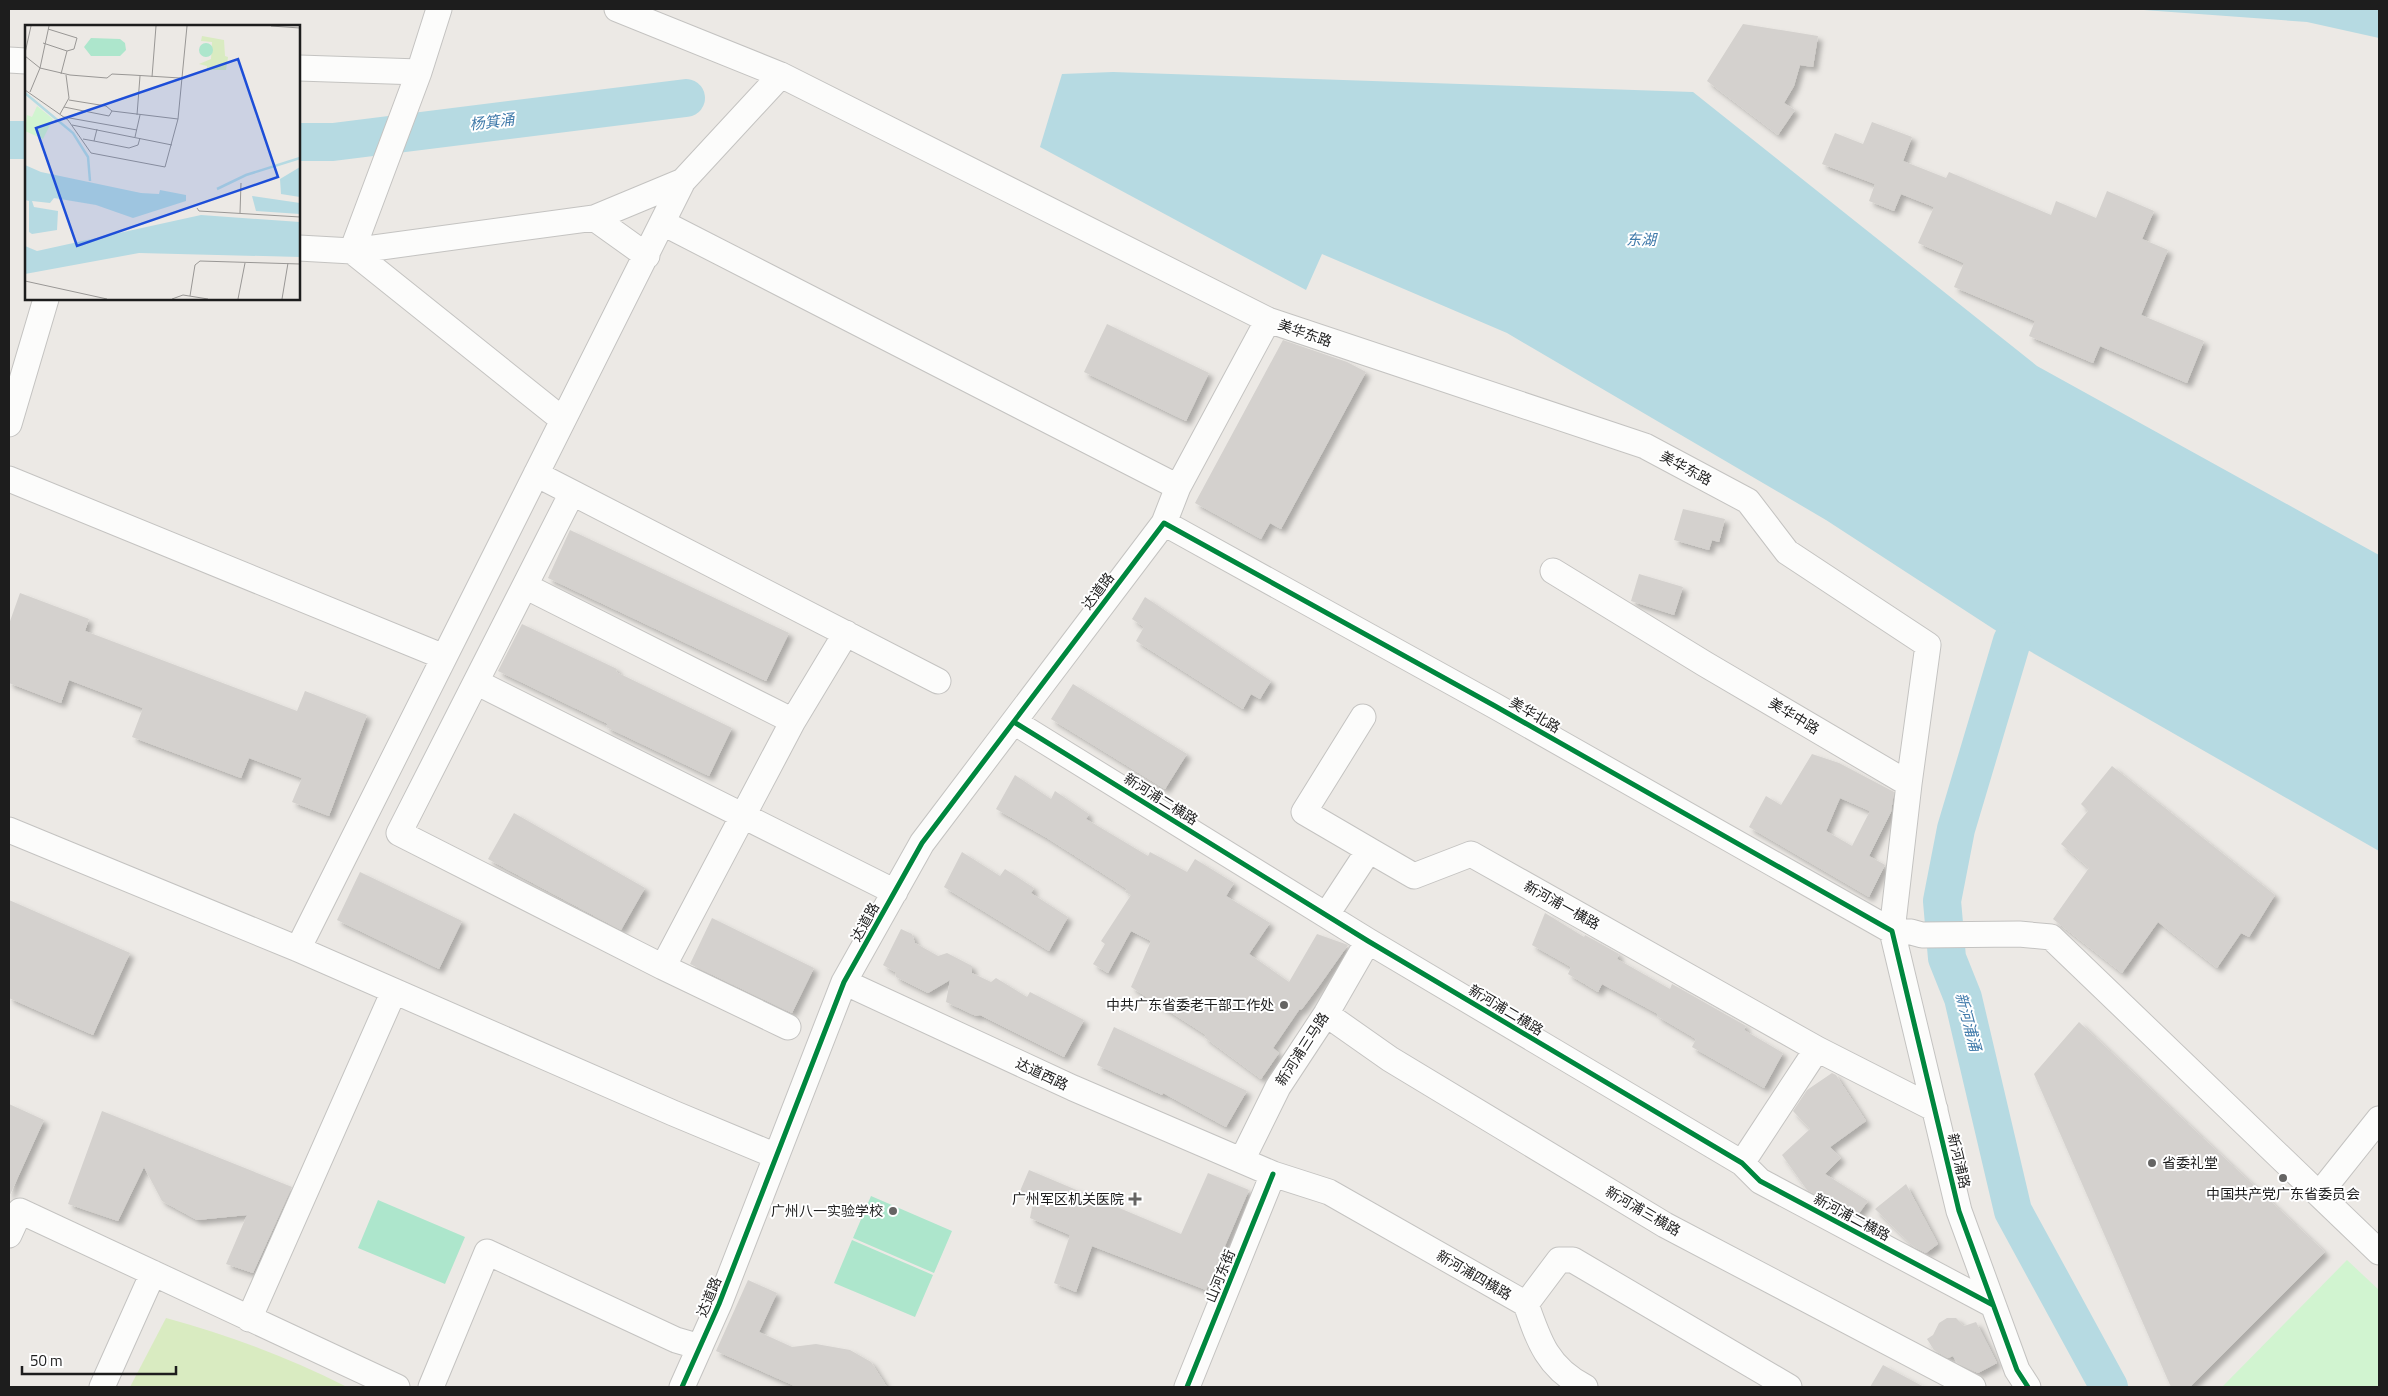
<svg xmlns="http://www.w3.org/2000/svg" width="2388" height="1396" viewBox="0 0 2388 1396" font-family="'Titillium Web','Noto Sans SC',sans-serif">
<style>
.grass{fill:#d9ebc1}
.park{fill:#d1f4d0}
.pitch{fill:#ade6cc}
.water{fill:#b6dae2}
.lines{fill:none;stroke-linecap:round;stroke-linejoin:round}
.river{stroke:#b6dae2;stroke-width:38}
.building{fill:#d4d1ce;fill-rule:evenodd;filter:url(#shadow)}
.minor-casing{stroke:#c4c3c1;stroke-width:27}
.minor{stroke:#fcfcfb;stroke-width:25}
.cycleway-casing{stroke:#fff;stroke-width:8}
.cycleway{stroke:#00873e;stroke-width:5}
.poi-dot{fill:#656463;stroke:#fff;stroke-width:2}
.labels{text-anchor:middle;stroke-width:4;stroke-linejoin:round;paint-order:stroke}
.street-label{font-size:14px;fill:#1d1d1d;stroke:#fff}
.poi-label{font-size:14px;fill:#1d1d1d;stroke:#fff;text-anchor:end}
.water-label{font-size:15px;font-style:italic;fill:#407aaa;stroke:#fff}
.inset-river{fill:none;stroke:#b6dae2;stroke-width:2.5}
.inset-road{fill:none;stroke:#999795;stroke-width:1}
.view{fill:#1d4ed8;fill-opacity:0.15;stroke:#1d4ed8;stroke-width:2.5}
.inset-edge{fill:none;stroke:#1d1d1d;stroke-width:2.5}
</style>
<defs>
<filter id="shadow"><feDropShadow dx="4.5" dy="4.5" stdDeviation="2.5" flood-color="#0004"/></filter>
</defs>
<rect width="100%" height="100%" fill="#ece9e5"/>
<!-- grass -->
<path class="grass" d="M 166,1318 C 229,1335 289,1358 347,1387 L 130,1387 Z"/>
<!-- park -->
<path class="park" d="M 2347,1260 L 2379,1290 L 2379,1387 L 2222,1387 Z"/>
<!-- pitch -->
<path class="pitch" d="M 871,1196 L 952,1231 L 934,1273 L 853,1238 Z
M 378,1200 L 465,1237 L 445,1284 L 358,1248 Z
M 852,1240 L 933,1275 L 915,1317 L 834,1283 Z"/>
<!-- water -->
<path class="water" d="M 2130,9 L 2379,9 L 2379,38 L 2307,22 Z
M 1113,72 L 1693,92 L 2037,366 L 2379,555 L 2379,851 L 2012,641 L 1826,520 L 1507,333 L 1322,254 L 1306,290 L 1040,147 L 1062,74 Z"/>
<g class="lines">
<!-- river -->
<path class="river" d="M 9,140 L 26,140
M 299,142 L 333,142 L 686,98
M 2012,641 L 1956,829 L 1942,901 L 1947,958 L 1963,998 L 2013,1211 L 2109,1387"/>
</g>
<!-- building -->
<path class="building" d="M 1743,24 L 1818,36 L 1813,67 L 1800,65 L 1794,86 L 1784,103 L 1795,110 L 1778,135 L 1707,81 Z
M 1872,122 L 1912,137 L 1903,161 L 1946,178 L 1949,172 L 2051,215 L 2056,201 L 2096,218 L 2107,191 L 2154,211 L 2142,239 L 2168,250 L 2141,315 L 2204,341 L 2187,383 L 2100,346 L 2093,363 L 2029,336 L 2035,321 L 1954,287 L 1964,263 L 1918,243 L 1934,207 L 1901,194 L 1894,211 L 1869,201 L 1875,184 L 1822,164 L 1835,133 L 1863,144 Z
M 1107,324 L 1209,373 L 1186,421 L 1084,372 Z
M 1283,340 L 1347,362 L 1366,372 L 1281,529 L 1270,523 L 1261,539 L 1195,503 Z
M 1683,509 L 1725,519 L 1719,542 L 1712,540 L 1709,550 L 1674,540 Z
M 570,530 L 789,633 L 766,681 L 548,578 Z
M 1639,574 L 1683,587 L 1674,615 L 1631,601 Z
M 20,593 L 89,619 L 85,631 L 297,711 L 305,691 L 367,715 L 329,816 L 292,802 L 302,778 L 249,758 L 241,778 L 132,737 L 143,708 L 69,680 L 61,703 L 9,683 L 9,624 Z
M 1145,597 L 1271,681 L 1260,699 L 1251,694 L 1243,709 L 1136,641 L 1144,627 L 1132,619 Z
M 522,624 L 617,669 L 616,672 L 732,728 L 709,776 L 606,727 L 608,724 L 498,671 Z
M 1073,684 L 1187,754 L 1165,789 L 1051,719 Z
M 1812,754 L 1839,763 L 1894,792 L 1891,812 L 1869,856 L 1885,865 L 1869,897 L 1749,827 L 1766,796 L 1781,805 ZM 1840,798 L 1870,811 L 1852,846 L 1826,831 Z
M 2112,766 L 2275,895 L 2249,937 L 2241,933 L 2217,968 L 2158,922 L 2122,973 L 2053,919 L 2089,868 L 2061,844 L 2088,811 L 2081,804 Z
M 1015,775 L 1051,799 L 1055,791 L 1089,814 L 1086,819 L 1148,856 L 1150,852 L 1187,872 L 1195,859 L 1234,883 L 1226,896 L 1270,923 L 1249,954 L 1289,982 L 1317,934 L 1348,945 L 1317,989 L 1302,1009 L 1299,1010 L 1273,1048 L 1279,1053 L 1261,1079 L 1204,1037 L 1206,1035 L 1131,987 L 1151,941 L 1131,931 L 1108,973 L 1093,964 L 1105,944 L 1101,941 L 1131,895 L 1125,892 L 1127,889 L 1047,838 L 996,809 Z
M 514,813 L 645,888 L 621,930 L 488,859 Z
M 962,852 L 1000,876 L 1005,869 L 1034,888 L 1031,893 L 1068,917 L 1049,951 L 944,887 Z
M 360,872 L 462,921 L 439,969 L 337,920 Z
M 9,900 L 130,953 L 93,1035 L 9,998 Z
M 1545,913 L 1584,937 L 1585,935 L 1619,954 L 1617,959 L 1670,989 L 1672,984 L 1746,1026 L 1744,1030 L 1783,1053 L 1764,1088 L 1692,1047 L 1696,1039 L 1657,1016 L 1658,1014 L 1602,984 L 1598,992 L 1568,974 L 1571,967 L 1532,945 Z
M 712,918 L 814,968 L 792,1013 L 690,964 Z
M 901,929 L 912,934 L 915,943 L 938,956 L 947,953 L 972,966 L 972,973 L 991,982 L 996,978 L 1027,997 L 1030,992 L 1084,1020 L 1064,1057 L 980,1015 L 976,1016 L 946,1002 L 950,980 L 928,993 L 896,977 L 895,972 L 883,965 Z
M 2079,1022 L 2325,1252 L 2190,1387 L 2171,1387 L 2034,1074 Z
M 1114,1027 L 1247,1091 L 1226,1127 L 1163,1093 L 1162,1095 L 1097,1065 Z
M 1832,1073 L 1836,1075 L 1866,1121 L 1830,1147 L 1841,1158 L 1825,1174 L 1868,1201 L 1857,1216 L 1807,1190 L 1782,1155 L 1810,1129 L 1793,1111 L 1807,1090 Z
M 9,1104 L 44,1120 L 9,1197 Z
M 102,1111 L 292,1187 L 253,1273 L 226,1264 L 247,1215 L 197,1220 L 162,1201 L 144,1167 L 118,1221 L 68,1204 Z
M 1029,1170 L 1181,1234 L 1208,1173 L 1249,1190 L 1206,1290 L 1092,1246 L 1076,1292 L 1054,1283 L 1070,1235 L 1030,1218 L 1034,1198 L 1020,1191 Z
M 1906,1184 L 1938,1244 L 1926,1253 L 1914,1247 L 1875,1209 Z
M 748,1280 L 777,1293 L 759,1332 L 792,1347 L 816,1344 L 850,1350 L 871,1362 L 887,1387 L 797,1387 L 716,1351 Z
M 1947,1318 L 1956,1318 L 1964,1326 L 1976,1322 L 1997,1363 L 1978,1373 L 1957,1363 L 1953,1356 L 1948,1358 L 1934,1350 L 1927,1339 L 1933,1335 L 1939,1323 Z
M 1883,1365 L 1924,1387 L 1870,1387 Z"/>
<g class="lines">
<!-- minor casing -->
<g class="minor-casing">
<path id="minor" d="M 439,9 L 419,72 L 352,251 L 563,420
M 617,9 L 781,75 L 1268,320 L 1645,446 L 1748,501 L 1787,552 L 1928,645 L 1909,784
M 9,60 L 26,61
M 299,68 L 419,72
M 594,218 L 647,256
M 663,223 L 1178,487 L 1164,523 L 922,843 L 844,982 L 719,1304 L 682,1387
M 299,248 L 352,251 L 594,218 L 683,181
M 9,424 L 46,299
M 536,474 L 938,681
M 9,479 L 444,657
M 1178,487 L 1268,320
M 572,493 L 399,833 L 663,967 L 788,1027
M 1164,523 L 1495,706 L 1892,931 L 1911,932 L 1922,935 L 2019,934 L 2051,937 L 2379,1252
M 1553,571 L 1705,664 L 1909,784 L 1892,931 L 1959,1211 L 2017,1370 L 2028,1387
M 525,586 L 793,721
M 476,682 L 895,892
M 1363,717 L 1304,812 L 1369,850
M 1014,722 L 1368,941 L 1742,1163 L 1760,1181 L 1993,1305
M 9,830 L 298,949 L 673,1113 L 776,1156
M 1327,914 L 1369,850 L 1414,876 L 1471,854 L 1817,1049
M 298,949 L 683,181 L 781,75
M 663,967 L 793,721 L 846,633
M 844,982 L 1073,1088 L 1273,1174 L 1329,1192 L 1526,1304
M 1326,1014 L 1390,1059 L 1665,1225 L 1973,1387
M 1242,1160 L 1278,1087 L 1326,1014 L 1368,941
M 1742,1163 L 1817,1049 L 1935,1109
M 2320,1193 L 2379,1119
M 9,1235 L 20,1211 L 397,1387
M 1526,1304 L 1559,1260 L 1573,1260 L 1789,1387
M 1526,1304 C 1539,1342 1548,1368 1585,1387
M 249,1319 L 394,991
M 102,1387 L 153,1273
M 431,1387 L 487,1252 L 676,1340 L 700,1347
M 1187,1387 L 1273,1174"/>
</g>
<!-- minor -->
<use href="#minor" class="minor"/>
<!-- cycleway casing -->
<g class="cycleway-casing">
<path id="cycleway" d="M 1014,722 L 1368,941 L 1742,1163 L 1760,1181 L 1993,1305
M 682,1387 L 719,1304 L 844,982 L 922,843 L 1164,523 L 1495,706 L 1892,931 L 1959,1211 L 2017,1370 L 2028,1387
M 1187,1387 L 1273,1174"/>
</g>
<!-- cycleway -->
<use href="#cycleway" class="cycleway"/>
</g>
<!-- markers -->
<g class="poi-dot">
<circle cx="1284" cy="1005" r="5"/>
<circle cx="2152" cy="1163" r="5"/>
<circle cx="2283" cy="1178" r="5"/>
<path d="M1132.5 1191.5h5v5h5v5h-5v5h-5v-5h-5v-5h5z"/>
<circle cx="893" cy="1211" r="5"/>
</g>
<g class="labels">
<!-- street labels -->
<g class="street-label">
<text transform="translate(1305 333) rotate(19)" y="5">美华东路</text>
<text transform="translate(1686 468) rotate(28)" y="5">美华东路</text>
<text transform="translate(1098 591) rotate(-53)" y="5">达道路</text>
<text transform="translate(1535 715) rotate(30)" y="5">美华北路</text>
<text transform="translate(1794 716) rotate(31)" y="5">美华中路</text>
<text transform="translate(1161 799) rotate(32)" y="5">新河浦二横路</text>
<text transform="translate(1562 905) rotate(29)" y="5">新河浦一横路</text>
<text transform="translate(865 922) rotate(-61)" y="5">达道路</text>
<text transform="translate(1506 1010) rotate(31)" y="5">新河浦二横路</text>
<text transform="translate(1302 1049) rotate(-57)" y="5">新河浦三马路</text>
<text transform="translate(1042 1074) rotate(25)" y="5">达道西路</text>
<text transform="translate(1959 1161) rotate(77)" y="5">新河浦路</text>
<text transform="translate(1643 1211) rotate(30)" y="5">新河浦三横路</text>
<text transform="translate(1852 1217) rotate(28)" y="5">新河浦二横路</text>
<text transform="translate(1474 1275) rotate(30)" y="5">新河浦四横路</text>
<text transform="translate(1220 1276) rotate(-68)" y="5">山河东街</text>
<text transform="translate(709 1297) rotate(-68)" y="5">达道路</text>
</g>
<!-- poi labels -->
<g class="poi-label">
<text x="1274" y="1010">中共广东省委老干部工作处</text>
<text x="2162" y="1168" text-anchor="start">省委礼堂</text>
<text x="2283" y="1199" text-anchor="middle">中国共产党广东省委员会</text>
<text x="1124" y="1204">广州军区机关医院</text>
<text x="883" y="1216">广州八一实验学校</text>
</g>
<!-- water labels -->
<g class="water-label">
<text transform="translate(492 122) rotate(-7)" y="5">杨箕涌</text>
<text x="1641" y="245">东湖</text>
<text transform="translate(1968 1022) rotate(75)" y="5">新河浦涌</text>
</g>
</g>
<!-- overview -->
<g transform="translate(25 25)">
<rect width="275" height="275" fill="#ece9e5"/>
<path d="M 177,11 L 199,15 L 200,31 L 203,32 L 201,45 L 182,45 L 182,41 L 174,39 L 186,34 L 187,17 L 176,16 Z" fill="#d9ebc1"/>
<path d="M 12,81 L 28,94 L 18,114 L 0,106 L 2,90 L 7,92 Z" fill="#d1f4d0"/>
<path d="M 66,13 L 95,14 L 100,18 L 101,25 L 95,31 L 66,31 L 59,22 ZM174 25a7 7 0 1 1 14 0a7 7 0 1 1-14 0Z" fill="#ade6cc"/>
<path d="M 0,140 L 16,147 L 116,168 L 134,169 L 135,165 L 161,170 L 161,176 L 108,193 L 71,180 L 29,173 L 25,178 L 7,176 L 9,182 L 33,186 L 32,205 L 7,209 L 4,207 L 4,176 L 0,175 ZM 275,142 L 275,172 L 256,169 L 255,154 ZM 227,171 L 275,178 L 275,189 L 231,186 ZM 176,190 L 275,197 L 275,232 L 114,228 L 0,249 L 0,221 L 12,226 Z" fill="#b6dae2"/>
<path class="inset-river" d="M 0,68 L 48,108 L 63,132 L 65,156M 192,164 L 221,150 L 275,133"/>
<path class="inset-road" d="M 246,1 L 275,3M 18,18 L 42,26 L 49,24 L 52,13 L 23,4M 0,28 L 6,1M 0,31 L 15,43 L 45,50 L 82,53 L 87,49 L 107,50 L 155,53M 36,49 L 42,26M 127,52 L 131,1M 0,65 L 43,95 L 66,128 L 140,142 L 153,94 L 162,1M 5,67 L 15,43 L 24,1M 44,75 L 81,81 L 87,86M 39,82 L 84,91 L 87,86M 87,86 L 153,94M 35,89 L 44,73 L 41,50M 112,90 L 115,51M 39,92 L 112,105M 47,100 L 147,120M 110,112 L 115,90M 58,114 L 69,116 L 72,104M 69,116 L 104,123 L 113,120 L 115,113M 172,183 L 174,186 L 275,192M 215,188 L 216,158M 0,256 L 82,274M 165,271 L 170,240 L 175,236 L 275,239M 147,274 L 158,270 L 183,274M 213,274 L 220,238M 257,274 L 263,238"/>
<path class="view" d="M 213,34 L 253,152 L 52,221 L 11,103 Z"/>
<rect width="275" height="275" class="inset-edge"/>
</g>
<!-- border -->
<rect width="2388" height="1396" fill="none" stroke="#1d1d1d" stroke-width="20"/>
<!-- scale -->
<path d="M22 1366v8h154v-8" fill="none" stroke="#1d1d1d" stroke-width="2.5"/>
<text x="30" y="1366" font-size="15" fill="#1d1d1d" stroke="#ffffff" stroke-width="4" paint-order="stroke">50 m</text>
</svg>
